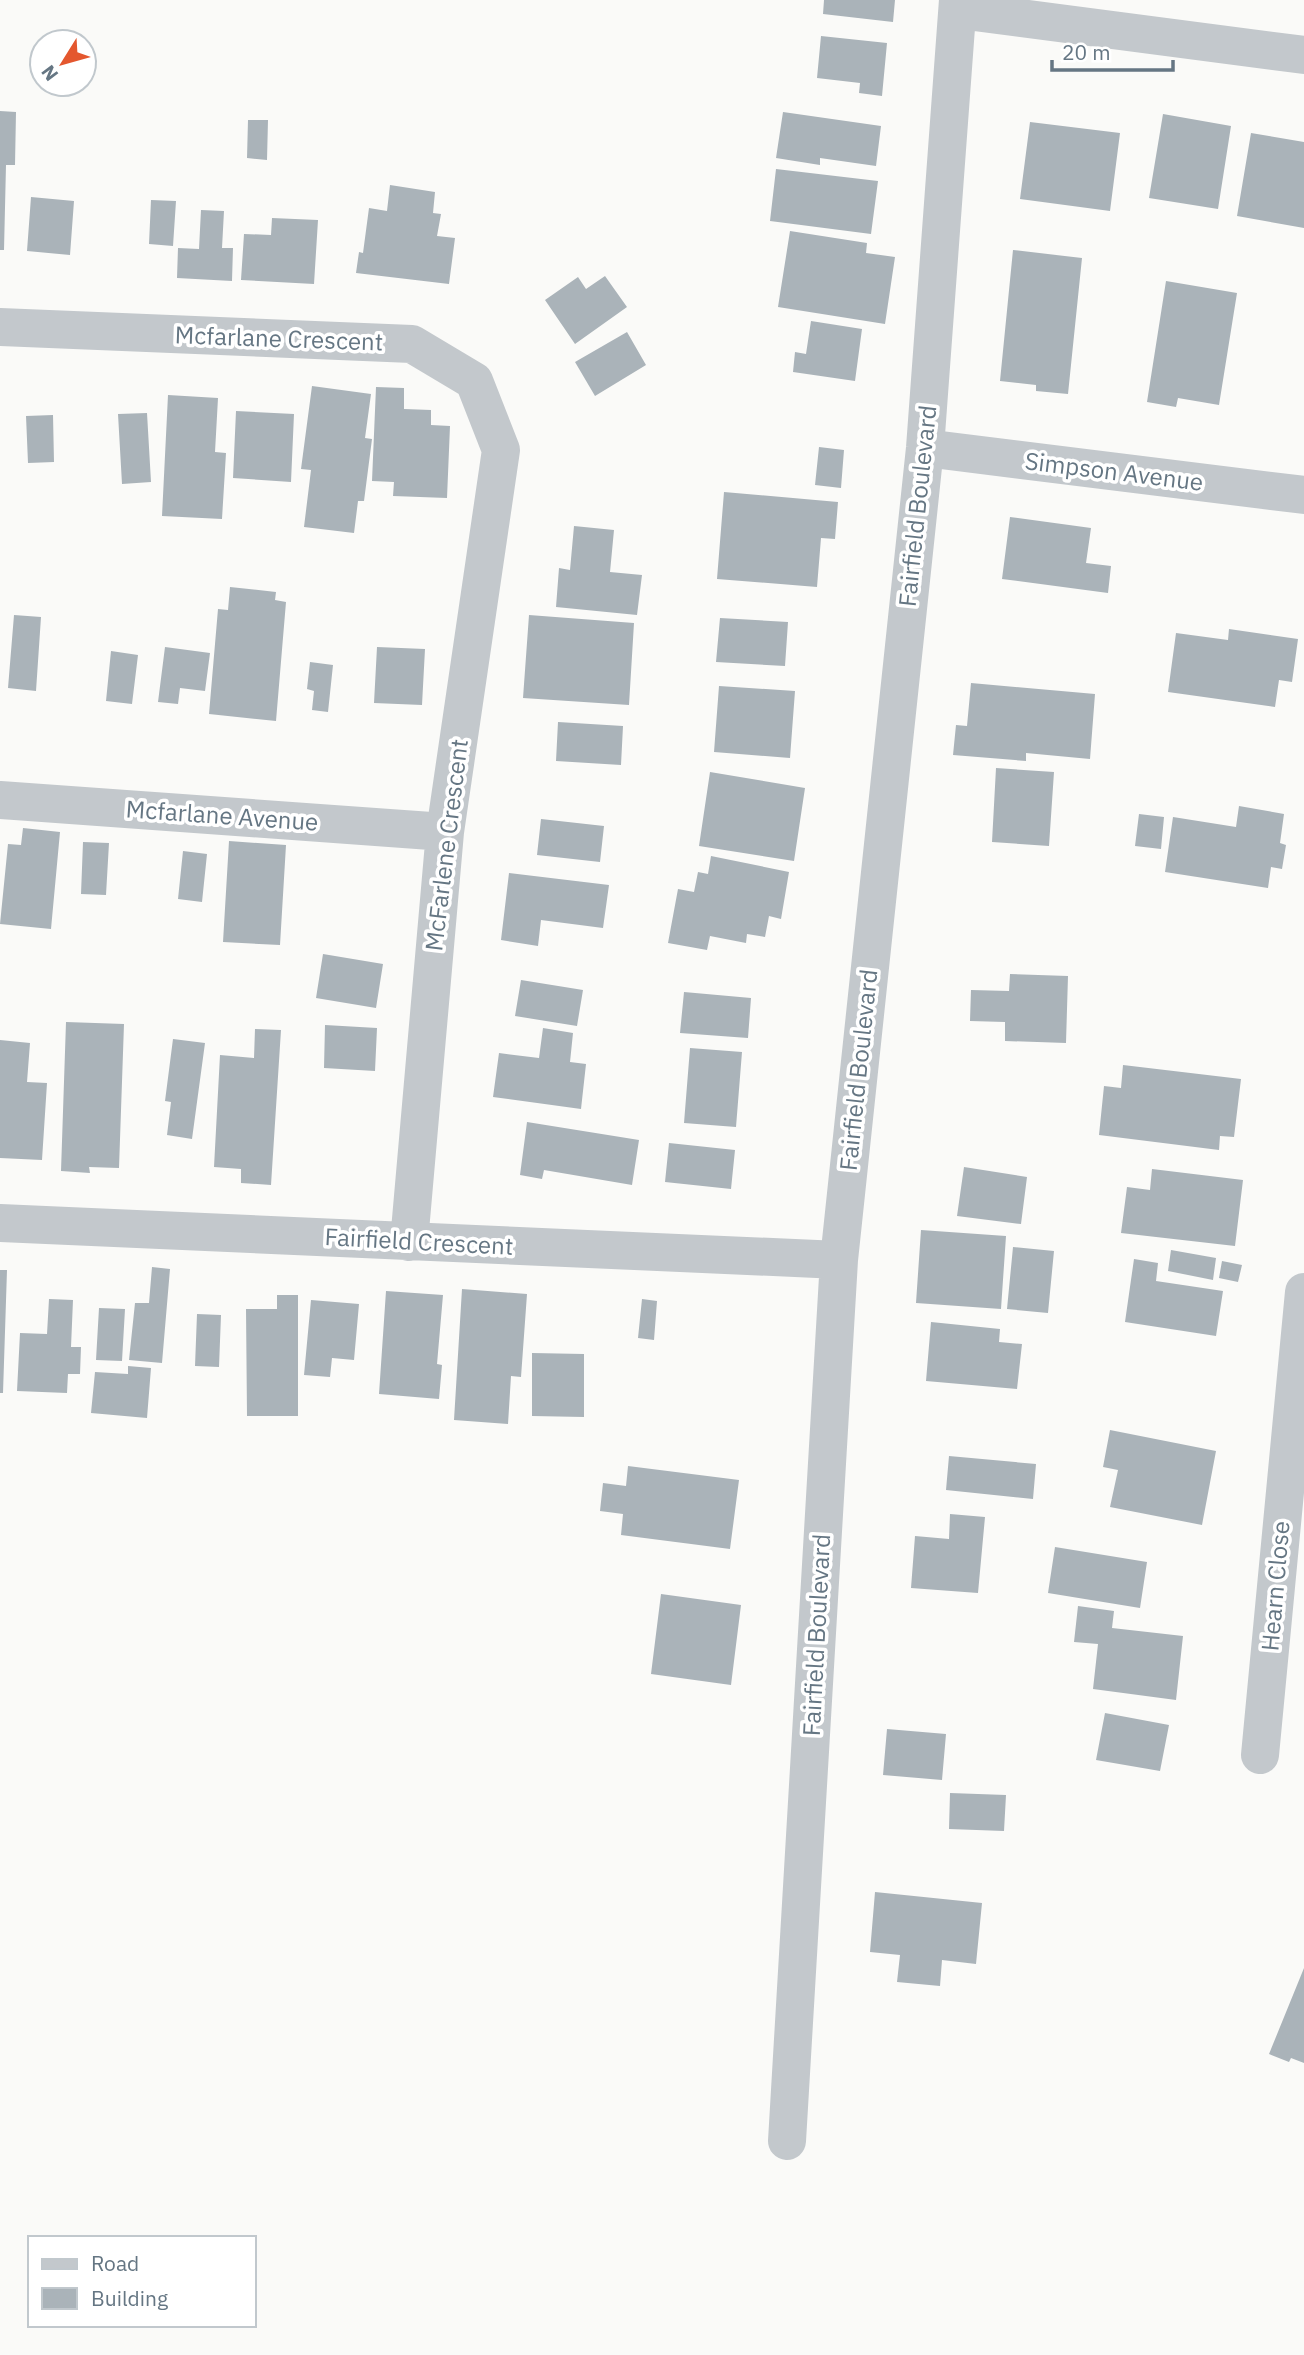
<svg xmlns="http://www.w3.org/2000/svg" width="1304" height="2355" viewBox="0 0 1304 2355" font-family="'IBM Plex Sans',sans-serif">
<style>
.building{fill:#aab3b9}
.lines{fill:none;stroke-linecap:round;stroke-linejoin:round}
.street{stroke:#c3c8cc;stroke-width:38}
.labels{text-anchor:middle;stroke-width:7;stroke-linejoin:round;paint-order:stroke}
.street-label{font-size:24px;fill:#657683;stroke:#fff}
</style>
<rect width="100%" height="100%" fill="#fafaf8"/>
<!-- building -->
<path class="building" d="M 824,0 L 895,0 L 893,22 L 823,14 Z
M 821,36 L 887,43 L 882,96 L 859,93 L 860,83 L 817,78 Z
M 0,111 L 16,112 L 15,165 L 6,165 L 4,250 L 0,250 Z
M 783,112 L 881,126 L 876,166 L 820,158 L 820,165 L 776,158 Z
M 1163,114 L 1231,126 L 1218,209 L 1149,198 Z
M 248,120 L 268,120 L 267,160 L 247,158 Z
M 1030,122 L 1120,133 L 1110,211 L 1020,199 Z
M 1251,133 L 1304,142 L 1304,228 L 1237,216 Z
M 776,169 L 878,181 L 871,234 L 770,221 Z
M 390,185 L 435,192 L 433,213 L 441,214 L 437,236 L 455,238 L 449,284 L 356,273 L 359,252 L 363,253 L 369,208 L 387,211 Z
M 31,197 L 74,201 L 70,255 L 27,251 Z
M 151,200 L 176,201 L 173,246 L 149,244 Z
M 201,210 L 224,211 L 222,248 L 233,248 L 232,281 L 177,278 L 178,248 L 199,249 Z
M 272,218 L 318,220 L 314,284 L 241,280 L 244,234 L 271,235 Z
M 790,231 L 867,243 L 866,253 L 895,257 L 885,324 L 778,307 Z
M 1013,250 L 1082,258 L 1068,394 L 1036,391 L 1036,385 L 1000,381 Z
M 605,276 L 627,307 L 575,344 L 545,300 L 578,277 L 586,289 Z
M 1166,281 L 1237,293 L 1219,405 L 1178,398 L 1176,407 L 1147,402 Z
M 811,321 L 862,329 L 855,381 L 793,372 L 795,352 L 806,354 Z
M 627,332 L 646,365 L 595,396 L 575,362 Z
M 312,386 L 371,394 L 365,438 L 372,439 L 364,501 L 358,501 L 354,533 L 304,527 L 311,470 L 301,469 Z
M 376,387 L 404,388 L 404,409 L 431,410 L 431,425 L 450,426 L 447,498 L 393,496 L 394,482 L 372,481 Z
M 168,395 L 218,398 L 215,452 L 226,453 L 222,519 L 162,516 Z
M 236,411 L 294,414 L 291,482 L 233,478 Z
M 147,413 L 151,482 L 122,484 L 118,414 Z
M 53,415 L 54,462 L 28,463 L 26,416 Z
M 819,447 L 844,450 L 841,488 L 815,485 Z
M 724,492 L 838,502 L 835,539 L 821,538 L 817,587 L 717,579 Z
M 1010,517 L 1091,528 L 1086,563 L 1111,566 L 1108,593 L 1002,579 Z
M 574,526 L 614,530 L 610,572 L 642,575 L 637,615 L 556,607 L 559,568 L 570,570 Z
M 230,587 L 276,592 L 275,600 L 286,602 L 276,721 L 209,714 L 218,609 L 228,610 Z
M 14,615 L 41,617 L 36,691 L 8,688 Z
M 529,615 L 634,623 L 629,705 L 523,698 Z
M 720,618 L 788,622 L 785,666 L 716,662 Z
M 1229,629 L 1298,639 L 1292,682 L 1279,680 L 1275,707 L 1168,692 L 1176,633 L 1228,640 Z
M 165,647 L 210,653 L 205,691 L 180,688 L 178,704 L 158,702 Z
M 377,647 L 425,649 L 422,705 L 374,703 Z
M 111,651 L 138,655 L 132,704 L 106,701 Z
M 310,662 L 333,665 L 328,712 L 312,710 L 314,691 L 307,689 Z
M 971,683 L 1095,694 L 1090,759 L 1026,753 L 1026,761 L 953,755 L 956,725 L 967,726 Z
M 719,686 L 795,691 L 790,758 L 714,752 Z
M 558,722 L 623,726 L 621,765 L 556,761 Z
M 996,768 L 1054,772 L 1049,846 L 992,842 Z
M 710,772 L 805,788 L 794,861 L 699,846 Z
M 1239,806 L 1284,814 L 1280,843 L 1286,845 L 1282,869 L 1271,867 L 1268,888 L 1165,872 L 1173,817 L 1236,827 Z
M 1139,814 L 1164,817 L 1161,849 L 1135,846 Z
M 541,819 L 604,826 L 600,862 L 537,855 Z
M 23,828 L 60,832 L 51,929 L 0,924 L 8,844 L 21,845 Z
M 229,841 L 286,845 L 280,945 L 223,942 Z
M 83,842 L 109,843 L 106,895 L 81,894 Z
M 183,851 L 207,854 L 202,902 L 178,899 Z
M 711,856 L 789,872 L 781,919 L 769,916 L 765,937 L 747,934 L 746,943 L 710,936 L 707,950 L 668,943 L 678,889 L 694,892 L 698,872 L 708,874 Z
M 509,873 L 609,885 L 603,928 L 541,920 L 538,946 L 501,940 Z
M 323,954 L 383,964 L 376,1008 L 316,998 Z
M 1010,974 L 1068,976 L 1066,1043 L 1005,1041 L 1005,1022 L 970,1021 L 971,990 L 1009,991 Z
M 521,980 L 583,990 L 577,1026 L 515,1016 Z
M 684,992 L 751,998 L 748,1038 L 680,1033 Z
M 66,1022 L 124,1024 L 119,1168 L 89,1167 L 90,1173 L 61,1171 Z
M 325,1025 L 377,1028 L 375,1071 L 324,1068 Z
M 543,1028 L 573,1033 L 570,1062 L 586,1064 L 581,1109 L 493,1097 L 499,1053 L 539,1058 Z
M 255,1029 L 281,1030 L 271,1185 L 241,1183 L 241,1169 L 214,1167 L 220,1055 L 254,1058 Z
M 173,1039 L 205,1043 L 192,1139 L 167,1135 L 171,1102 L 165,1101 Z
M 0,1040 L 30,1043 L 27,1082 L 47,1083 L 42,1160 L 0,1158 Z
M 690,1048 L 742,1052 L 736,1127 L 684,1123 Z
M 1123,1065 L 1241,1079 L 1234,1137 L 1220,1136 L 1219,1150 L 1099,1135 L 1104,1086 L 1121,1088 Z
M 527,1122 L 639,1140 L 632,1185 L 544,1170 L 542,1179 L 520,1175 Z
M 669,1143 L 735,1150 L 731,1189 L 665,1182 Z
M 964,1167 L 1027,1177 L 1021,1224 L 957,1216 Z
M 1152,1169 L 1243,1180 L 1235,1246 L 1121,1233 L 1127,1187 L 1150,1190 Z
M 921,1230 L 1006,1236 L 1001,1309 L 916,1303 Z
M 1013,1247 L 1054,1251 L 1048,1313 L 1007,1309 Z
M 1171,1250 L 1216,1258 L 1213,1280 L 1168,1271 Z
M 1134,1259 L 1158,1263 L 1156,1281 L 1223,1291 L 1216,1336 L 1125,1322 Z
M 1222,1261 L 1242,1265 L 1238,1282 L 1219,1278 Z
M 152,1267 L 170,1269 L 162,1363 L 129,1360 L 135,1303 L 149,1303 Z
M 0,1270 L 7,1270 L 3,1393 L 0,1393 Z
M 462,1289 L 527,1294 L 521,1377 L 511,1376 L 508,1424 L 454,1420 Z
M 386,1291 L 443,1295 L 437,1364 L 442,1365 L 439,1399 L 379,1394 Z
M 277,1295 L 298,1295 L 298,1416 L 247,1416 L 246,1309 L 277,1309 Z
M 49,1299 L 73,1300 L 71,1347 L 81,1347 L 80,1374 L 68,1374 L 67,1393 L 17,1391 L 20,1333 L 47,1334 Z
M 642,1299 L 657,1301 L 654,1340 L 638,1338 Z
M 311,1300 L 359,1304 L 354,1360 L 332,1358 L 330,1377 L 304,1375 Z
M 99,1308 L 125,1309 L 122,1361 L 96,1360 Z
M 197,1314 L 221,1315 L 219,1367 L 195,1366 Z
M 931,1322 L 1000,1329 L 999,1342 L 1022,1344 L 1017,1389 L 926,1381 Z
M 532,1353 L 584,1354 L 584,1417 L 532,1416 Z
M 128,1366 L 151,1368 L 147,1418 L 91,1413 L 95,1372 L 128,1374 Z
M 1110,1430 L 1216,1451 L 1202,1525 L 1110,1507 L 1118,1470 L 1103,1467 Z
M 949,1456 L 1036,1464 L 1033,1499 L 946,1490 Z
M 628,1466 L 739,1480 L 730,1549 L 621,1535 L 623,1514 L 600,1511 L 603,1483 L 626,1486 Z
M 950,1514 L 985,1517 L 978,1593 L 911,1588 L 915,1536 L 949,1539 Z
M 1055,1547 L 1147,1562 L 1140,1608 L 1048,1593 Z
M 661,1594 L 741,1605 L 731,1685 L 651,1674 Z
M 1078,1606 L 1114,1611 L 1112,1628 L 1183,1636 L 1176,1700 L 1093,1689 L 1098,1644 L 1074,1642 Z
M 1105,1713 L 1169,1725 L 1160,1771 L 1096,1760 Z
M 887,1729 L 946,1734 L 942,1780 L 883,1775 Z
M 950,1793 L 1006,1795 L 1004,1831 L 949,1829 Z
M 875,1892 L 982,1903 L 976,1964 L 942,1960 L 940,1986 L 897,1982 L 900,1955 L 870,1952 Z
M 1304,1968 L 1304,2063 L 1291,2058 L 1289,2062 L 1269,2054 Z"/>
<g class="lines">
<!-- street -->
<path class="street" d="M 959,10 L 1304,55
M 0,327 L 412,344 L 474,381 L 501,450 L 445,832 L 409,1242
M 925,448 L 1304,495
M 0,800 L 445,832
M 0,1223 L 839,1260
M 1260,1755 L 1304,1292
M 787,2141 L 839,1260 L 925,448 L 958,0"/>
</g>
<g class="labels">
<!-- street labels -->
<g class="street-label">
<text transform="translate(279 339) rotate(2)" y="8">Mcfarlane Crescent</text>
<text transform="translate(1114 472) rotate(7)" y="8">Simpson Avenue</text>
<text transform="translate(918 506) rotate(-84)" y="8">Fairfield Boulevard</text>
<text transform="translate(222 816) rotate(4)" y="8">Mcfarlane Avenue</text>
<text transform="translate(447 845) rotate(-83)" y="8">McFarlene Crescent</text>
<text transform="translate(859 1070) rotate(-84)" y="8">Fairfield Boulevard</text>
<text transform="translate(419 1242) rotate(3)" y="8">Fairfield Crescent</text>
<text transform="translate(1276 1586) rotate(-85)" y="8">Hearn Close</text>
<text transform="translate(817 1635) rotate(-87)" y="8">Fairfield Boulevard</text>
</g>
</g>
<!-- legend -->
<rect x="28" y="2236" width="228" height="91" fill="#ffffff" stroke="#c1c8cd" stroke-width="2"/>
<rect x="42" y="2259" width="35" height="10" fill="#c3c8cc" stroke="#c1c8cd" stroke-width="2"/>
<text x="91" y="2271" font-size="21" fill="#657683">Road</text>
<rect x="42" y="2288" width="35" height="21" fill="#aab3b9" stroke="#c1c8cd" stroke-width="2"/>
<text x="91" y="2306" font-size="21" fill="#657683">Building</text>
<!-- north arrow -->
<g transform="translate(63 63) rotate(233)"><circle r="33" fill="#ffffff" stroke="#c1c8cd" stroke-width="2"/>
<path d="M0-5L12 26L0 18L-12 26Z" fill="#e4572e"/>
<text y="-10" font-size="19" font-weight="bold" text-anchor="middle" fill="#657683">N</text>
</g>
<!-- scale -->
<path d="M1052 60v10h121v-10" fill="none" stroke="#657683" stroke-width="3.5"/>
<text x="1062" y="60" font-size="21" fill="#657683" stroke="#ffffff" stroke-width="5" paint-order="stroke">20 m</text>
</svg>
